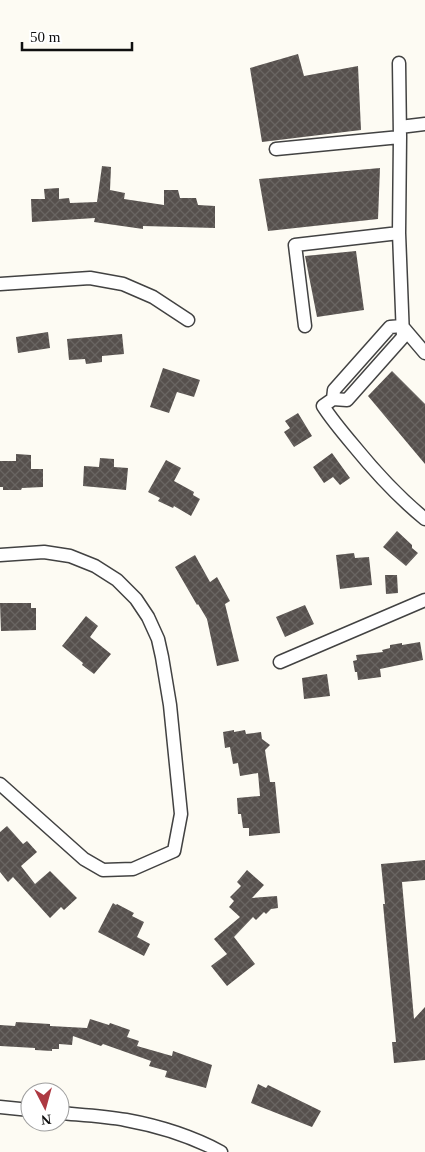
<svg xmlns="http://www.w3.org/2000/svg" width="425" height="1152" viewBox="0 0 425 1152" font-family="Georgia,serif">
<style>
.building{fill:url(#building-cross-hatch)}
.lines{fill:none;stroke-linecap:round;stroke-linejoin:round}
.street-casing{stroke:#424242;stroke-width:15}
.street{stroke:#fff;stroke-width:12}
</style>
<defs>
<pattern id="building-cross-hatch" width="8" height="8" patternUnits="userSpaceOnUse" patternTransform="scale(1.25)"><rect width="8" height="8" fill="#56504d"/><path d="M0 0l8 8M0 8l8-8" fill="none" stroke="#696562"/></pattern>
</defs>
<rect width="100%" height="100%" fill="#fdfbf3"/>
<!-- building -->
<path class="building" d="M 298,54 L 304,76 L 358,66 L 361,130 L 262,142 L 250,68 Z
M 102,166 L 111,167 L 110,190 L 125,193 L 124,199 L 164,205 L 164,190 L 178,190 L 180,198 L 196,198 L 198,205 L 215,206 L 215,228 L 143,226 L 143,229 L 94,222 L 95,218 L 32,222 L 31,199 L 45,199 L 44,189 L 59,188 L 59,199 L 69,198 L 70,203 L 97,202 Z
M 380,168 L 378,219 L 268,231 L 259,179 Z
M 356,251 L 364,310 L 317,317 L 305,256 Z
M 48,332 L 50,348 L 18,353 L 16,337 Z
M 122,334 L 124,354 L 102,356 L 102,362 L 86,364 L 85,359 L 69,360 L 67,339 Z
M 163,368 L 200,380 L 194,397 L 177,392 L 169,413 L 150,407 Z
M 392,371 L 425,404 L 425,464 L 368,396 Z
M 298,413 L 312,436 L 294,447 L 284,432 L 290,428 L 285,421 Z
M 332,453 L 350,478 L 340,485 L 333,477 L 324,483 L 313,467 Z
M 16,454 L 31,455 L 31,469 L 43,469 L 43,487 L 22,488 L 21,490 L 3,490 L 3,487 L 0,487 L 0,461 L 16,461 Z
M 100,458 L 114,459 L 114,467 L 128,468 L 126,490 L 83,486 L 84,466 L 99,467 Z
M 166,460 L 181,468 L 174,481 L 194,492 L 193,495 L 200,499 L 191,516 L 174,506 L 173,508 L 158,501 L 160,498 L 148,492 Z
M 397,531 L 412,545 L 412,548 L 418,553 L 406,566 L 383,547 Z
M 354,553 L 355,558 L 369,557 L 372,585 L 340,589 L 336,555 Z
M 195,555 L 210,582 L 217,577 L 230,601 L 225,604 L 239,661 L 217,666 L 207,619 L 198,604 L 197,605 L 175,567 Z
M 385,575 L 397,575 L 398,593 L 386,594 Z
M 0,603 L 31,603 L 31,608 L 36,608 L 36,630 L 1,631 Z
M 305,605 L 314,624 L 285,637 L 276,617 Z
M 86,616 L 98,626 L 90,637 L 111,654 L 94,674 L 82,665 L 83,663 L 62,646 Z
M 420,642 L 423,660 L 380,669 L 381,677 L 358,680 L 357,672 L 355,672 L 353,661 L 357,660 L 356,655 L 383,652 L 382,650 L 390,648 L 390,645 L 402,643 L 402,645 Z
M 327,674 L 330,696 L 304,699 L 302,678 Z
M 234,730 L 234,732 L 245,730 L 246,734 L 261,732 L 262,739 L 270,745 L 265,750 L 270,782 L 275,782 L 280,833 L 249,836 L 249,828 L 243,828 L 241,814 L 238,814 L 237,798 L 260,796 L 258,773 L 240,776 L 238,763 L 233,764 L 230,747 L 225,748 L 223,732 Z
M 7,826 L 23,844 L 27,841 L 37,852 L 21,866 L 35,884 L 50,871 L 77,898 L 64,910 L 61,907 L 50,918 L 13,877 L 8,882 L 0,872 L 0,832 Z
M 425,860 L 425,880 L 402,882 L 414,1019 L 425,1007 L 425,1060 L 394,1063 L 392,1042 L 396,1042 L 383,904 L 385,904 L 381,864 Z
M 247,870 L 264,885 L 252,898 L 277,896 L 278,908 L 271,909 L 266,914 L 264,912 L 256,920 L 253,917 L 234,937 L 255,964 L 227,986 L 211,966 L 227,954 L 214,939 L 240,917 L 229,907 L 234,901 L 230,897 L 241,886 L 237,882 Z
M 113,903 L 116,905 L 117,904 L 134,913 L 132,916 L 144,922 L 137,937 L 150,944 L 144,956 L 98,932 Z
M 90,1019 L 109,1025 L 110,1023 L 130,1030 L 127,1037 L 139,1041 L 137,1046 L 172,1056 L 173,1051 L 212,1065 L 206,1088 L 165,1077 L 167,1071 L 149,1066 L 151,1061 L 103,1044 L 101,1046 L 73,1036 L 72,1045 L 59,1044 L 59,1049 L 52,1049 L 52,1051 L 35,1050 L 35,1048 L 0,1046 L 0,1025 L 15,1026 L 16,1022 L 50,1024 L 50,1026 L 87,1028 Z
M 258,1084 L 266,1088 L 268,1085 L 321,1111 L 312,1127 L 251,1103 Z"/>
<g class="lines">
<!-- street casing -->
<g class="street-casing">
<path id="street" d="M 399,63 L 400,137
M 400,127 L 425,124
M 276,149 L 400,137 L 399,233
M 0,284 L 90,278 L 123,284 L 153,297 L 188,320
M 305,326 L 295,245 L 399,233 L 403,337 L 347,400 L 333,399 L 323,406 C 332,420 343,433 354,446 C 376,473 398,497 425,519
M 402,326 L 425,353
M 333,399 L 334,390 L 390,327 L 402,326
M 0,555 L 44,552 L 70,556 L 95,566 L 117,580 L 136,599 L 148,617 L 158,639 L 162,657 L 170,705 L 181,814 L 174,851 L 133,869 L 103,870 L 84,859 L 0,784
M 280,662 L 425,600
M 0,1107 L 30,1110
M 60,1113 C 82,1115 104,1116 126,1120 C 159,1126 191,1136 221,1152"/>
</g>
<!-- street -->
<use href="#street" class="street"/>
</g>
<!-- north arrow -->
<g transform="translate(45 1107) rotate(174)"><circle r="24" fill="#ffffff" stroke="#9f9f9f"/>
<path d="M0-4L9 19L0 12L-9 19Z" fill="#ad3942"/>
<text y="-8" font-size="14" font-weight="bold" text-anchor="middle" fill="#0f0f0f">N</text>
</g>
<!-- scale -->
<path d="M22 42v8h110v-8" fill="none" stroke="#0f0f0f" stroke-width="2.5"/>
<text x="30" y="42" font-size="15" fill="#0f0f0f" stroke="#ffffff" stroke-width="4" paint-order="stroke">50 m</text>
</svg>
